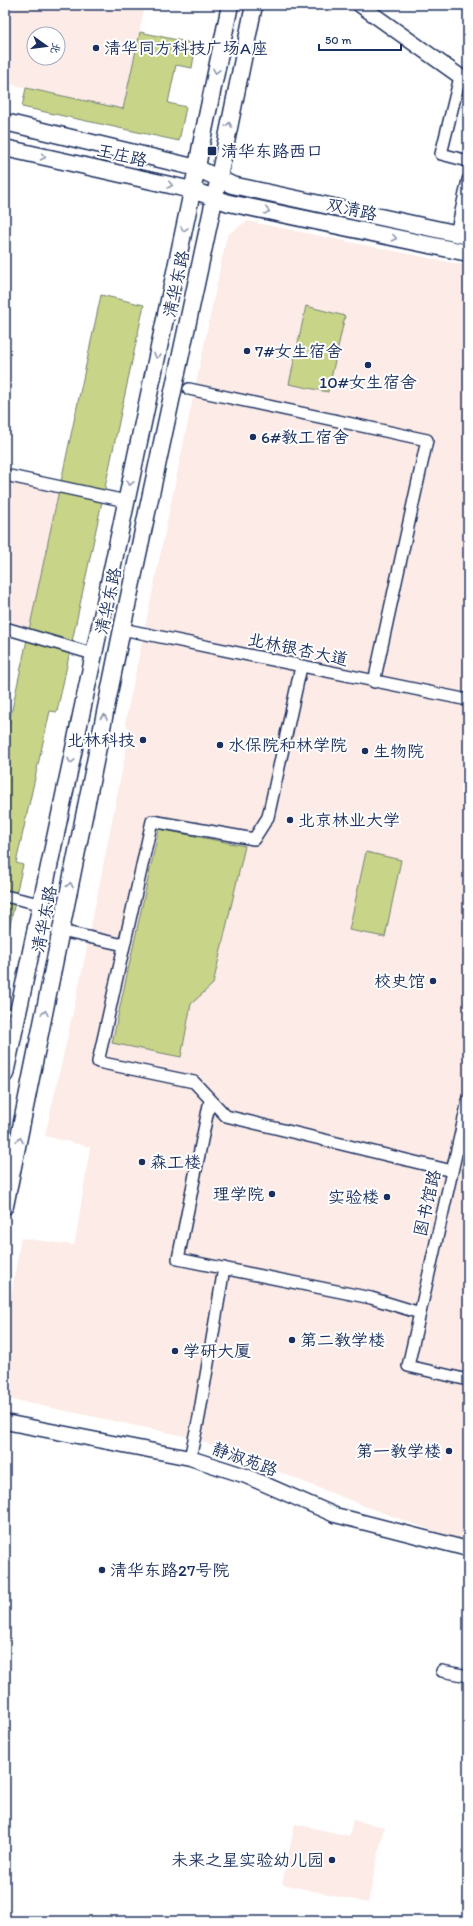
<svg xmlns="http://www.w3.org/2000/svg" width="473" height="1926" viewBox="0 0 473 1926" font-family="Itim,'LXGW WenKai TC',sans-serif">
<style>
.built{fill:#fcebe7;fill-rule:evenodd}
.green{fill:#c8d488;stroke:#728273}
.lines{fill:none;stroke-linecap:round;stroke-linejoin:round}
.minor-casing{stroke:#1b2f5e;stroke-width:14}
.tertiary-casing{stroke:#1b2f5e;stroke-width:17}
.secondary-casing{stroke:#1b2f5e;stroke-width:19}
.minor{stroke:#fff;stroke-width:11}
.tertiary{stroke:#fff;stroke-width:14}
.secondary{stroke:#fff;stroke-width:16}
.oneway{stroke:#8d97ae}
.poi-dot{fill:#1b2f5e;stroke:#fff;stroke-width:1.5}
.labels{text-anchor:middle;stroke-width:4;stroke-linejoin:round;paint-order:stroke}
.poi-label{font-size:17px;fill:#1b2f5e;stroke:#fff;text-anchor:start}
.street-label{font-size:17px;fill:#1b2f5e;stroke:#fff}
</style>
<rect width="100%" height="100%" fill="#fff"/>
<filter id="ink" filterUnits="userSpaceOnUse"><feTurbulence type="fractalNoise" baseFrequency=".025" numOctaves="2"/><feDisplacementMap in="SourceGraphic" scale="8" xChannelSelector="R" yChannelSelector="G"/><feConvolveMatrix kernelMatrix="1 2 1 2 8 2 1 2 1" color-interpolation-filters="sRGB"/></filter>
<g filter="url(#ink)">
<!-- built -->
<path class="built" d="M 5,5 L 145,5 L 123,109 L 5,83 ZM 34,34 L 58,34 L 58,58 L 34,58 Z
M 247,221 L 468,266 L 468,1543 L 372,1509 L 194,1438 L 5,1398 L 5,1330 L 21,1238 L 74,1245 L 76,1237 L 90,1147 L 45,1136 L 82,972 L 130,730 L 125,723 L 227,235 Z
M 5,479 L 59,489 L 27,641 L 5,636 Z
M 353,1820 L 384,1827 L 368,1903 L 282,1884 L 295,1824 L 349,1836 Z"/>
<!-- green -->
<path class="green" d="M 140,32 L 196,44 L 192,68 L 176,65 L 168,103 L 186,107 L 179,141 L 22,107 L 26,88 L 123,109 Z
M 101,295 L 144,305 L 57,712 L 50,711 L 16,863 L 23,865 L 16,894 L 5,891 L 5,742 Z
M 306,306 L 345,316 L 328,392 L 289,384 Z
M 159,829 L 245,846 L 213,984 L 191,1004 L 181,1057 L 112,1043 Z
M 366,852 L 401,860 L 385,937 L 349,930 Z
M 5,899 L 15,902 L 5,949 Z"/>
<g class="lines">
<!-- minor casing -->
<g class="minor-casing">
<path id="minor" d="M 460,77 L 441,154 L 468,161
M 456,234 L 468,180
M 189,389 L 427,440 L 374,682
M 5,475 L 126,501
M 5,628 L 93,654
M 122,629 L 468,700
M 301,667 L 268,817 L 254,839 L 152,821 L 98,1062 L 194,1082 L 226,1116 L 452,1171
M 5,896 L 40,904
M 61,931 L 124,945
M 210,1100 L 178,1259 L 371,1298 L 420,1313
M 468,1101 L 408,1366 L 468,1380
M 458,1147 L 468,1149
M 190,1458 L 199,1417 L 224,1268
M 442,1671 L 468,1676"/>
</g>
<!-- tertiary casing -->
<g class="tertiary-casing">
<path id="tertiary" d="M 360,5 L 468,82
M 5,1422 L 190,1458 L 246,1476 L 335,1515 L 468,1549"/>
</g>
<!-- secondary casing -->
<g class="secondary-casing">
<path id="secondary" d="M 5,122 L 197,168 L 232,185 L 468,236
M 5,148 L 192,190 L 229,203 L 468,253
M 5,1074 L 197,168 L 201,145 L 230,5
M 5,1206 L 122,629 L 219,177 L 254,5"/>
</g>
<!-- minor -->
<use href="#minor" class="minor"/>
<!-- tertiary -->
<use href="#tertiary" class="tertiary"/>
<!-- secondary -->
<use href="#secondary" class="secondary"/>
</g>
<!-- one-way arrows -->
<defs><path id="oneway-chevron" d="M-2-3.5L2.5 0L-2 3.5" fill="none" stroke-width="1.6" stroke-linecap="round" stroke-linejoin="round"/></defs>
<g class="oneway">
<use href="#oneway-chevron" transform="translate(216 71) rotate(102)"/>
<use href="#oneway-chevron" transform="translate(229 125) rotate(-79)"/>
<use href="#oneway-chevron" transform="translate(43 157) rotate(12)"/>
<use href="#oneway-chevron" transform="translate(170 185) rotate(13)"/>
<use href="#oneway-chevron" transform="translate(267 211) rotate(12)"/>
<use href="#oneway-chevron" transform="translate(184 229) rotate(102)"/>
<use href="#oneway-chevron" transform="translate(394 238) rotate(12)"/>
<use href="#oneway-chevron" transform="translate(157 356) rotate(102)"/>
<use href="#oneway-chevron" transform="translate(130 483) rotate(102)"/>
<use href="#oneway-chevron" transform="translate(104 717) rotate(-79)"/>
<use href="#oneway-chevron" transform="translate(71 761) rotate(102)"/>
<use href="#oneway-chevron" transform="translate(70 885) rotate(-79)"/>
<use href="#oneway-chevron" transform="translate(45 1013) rotate(-79)"/>
<use href="#oneway-chevron" transform="translate(20 1140) rotate(-79)"/>
</g>
</g>
<!-- markers -->
<g class="poi-dot">
<circle cx="96" cy="48" r="4"/>
<rect x="207" y="146" width="10" height="10" rx="2"/>
<circle cx="247" cy="351" r="4"/>
<circle cx="368" cy="365" r="4"/>
<circle cx="253" cy="437" r="4"/>
<circle cx="143" cy="740" r="4"/>
<circle cx="220" cy="745" r="4"/>
<circle cx="365" cy="751" r="4"/>
<circle cx="290" cy="820" r="4"/>
<circle cx="433" cy="981" r="4"/>
<circle cx="142" cy="1162" r="4"/>
<circle cx="272" cy="1194" r="4"/>
<circle cx="387" cy="1197" r="4"/>
<circle cx="292" cy="1340" r="4"/>
<circle cx="175" cy="1351" r="4"/>
<circle cx="449" cy="1451" r="4"/>
<circle cx="102" cy="1570" r="4"/>
<circle cx="332" cy="1860" r="4"/>
</g>
<g class="labels">
<!-- poi labels -->
<g class="poi-label">
<text x="104" y="54">清华同方科技广场A座</text>
<text x="221" y="157">清华东路西口</text>
<text x="255" y="357">7#女生宿舍</text>
<text x="368" y="388" text-anchor="middle">10#女生宿舍</text>
<text x="261" y="443">6#教工宿舍</text>
<text x="135" y="746" text-anchor="end">北林科技</text>
<text x="228" y="751">水保院和林学院</text>
<text x="373" y="757">生物院</text>
<text x="298" y="826">北京林业大学</text>
<text x="425" y="987" text-anchor="end">校史馆</text>
<text x="150" y="1168">森工楼</text>
<text x="264" y="1200" text-anchor="end">理学院</text>
<text x="379" y="1203" text-anchor="end">实验楼</text>
<text x="300" y="1346">第二教学楼</text>
<text x="183" y="1357">学研大厦</text>
<text x="441" y="1457" text-anchor="end">第一教学楼</text>
<text x="110" y="1576">清华东路27号院</text>
<text x="324" y="1866" text-anchor="end">未来之星实验幼儿园</text>
</g>
<!-- street labels -->
<g class="street-label">
<text transform="translate(122 155) rotate(13)" y="6">王庄路</text>
<text transform="translate(352 209) rotate(12)" y="6">双清路</text>
<text transform="translate(176 284) rotate(-78)" y="6">清华东路</text>
<text transform="translate(108 601) rotate(-78)" y="6">清华东路</text>
<text transform="translate(298 649) rotate(12)" y="6">北林银杏大道</text>
<text transform="translate(44 919) rotate(-79)" y="6">清华东路</text>
<text transform="translate(427 1203) rotate(-77)" y="6">图书馆路</text>
<text transform="translate(245 1459) rotate(20)" y="6">静淑苑路</text>
</g>
</g>
<!-- margin -->
<rect width="473" height="1926" fill="none" stroke="#fff" stroke-width="20"/>
<rect x="10" y="10" width="453" height="1906" fill="none" stroke="#1b2f5e" stroke-width="1.5" filter="url(#ink)"/>
<!-- north arrow -->
<g transform="translate(46 46) rotate(104)"><circle r="19" fill="#ffffff" stroke="#a4acbf"/>
<path d="M0-3L7 15L0 10L-7 15Z" fill="#1b2f5e"/>
<text y="-6" font-size="11" font-weight="bold" text-anchor="middle" fill="#1b2f5e">北</text>
</g>
<!-- scale -->
<path d="M319 44v6h82v-6" fill="none" stroke="#1b2f5e" stroke-width="2"/>
<text x="325" y="44" font-size="12" fill="#1b2f5e" stroke="#ffffff" stroke-width="3" paint-order="stroke">50 m</text>
</svg>
